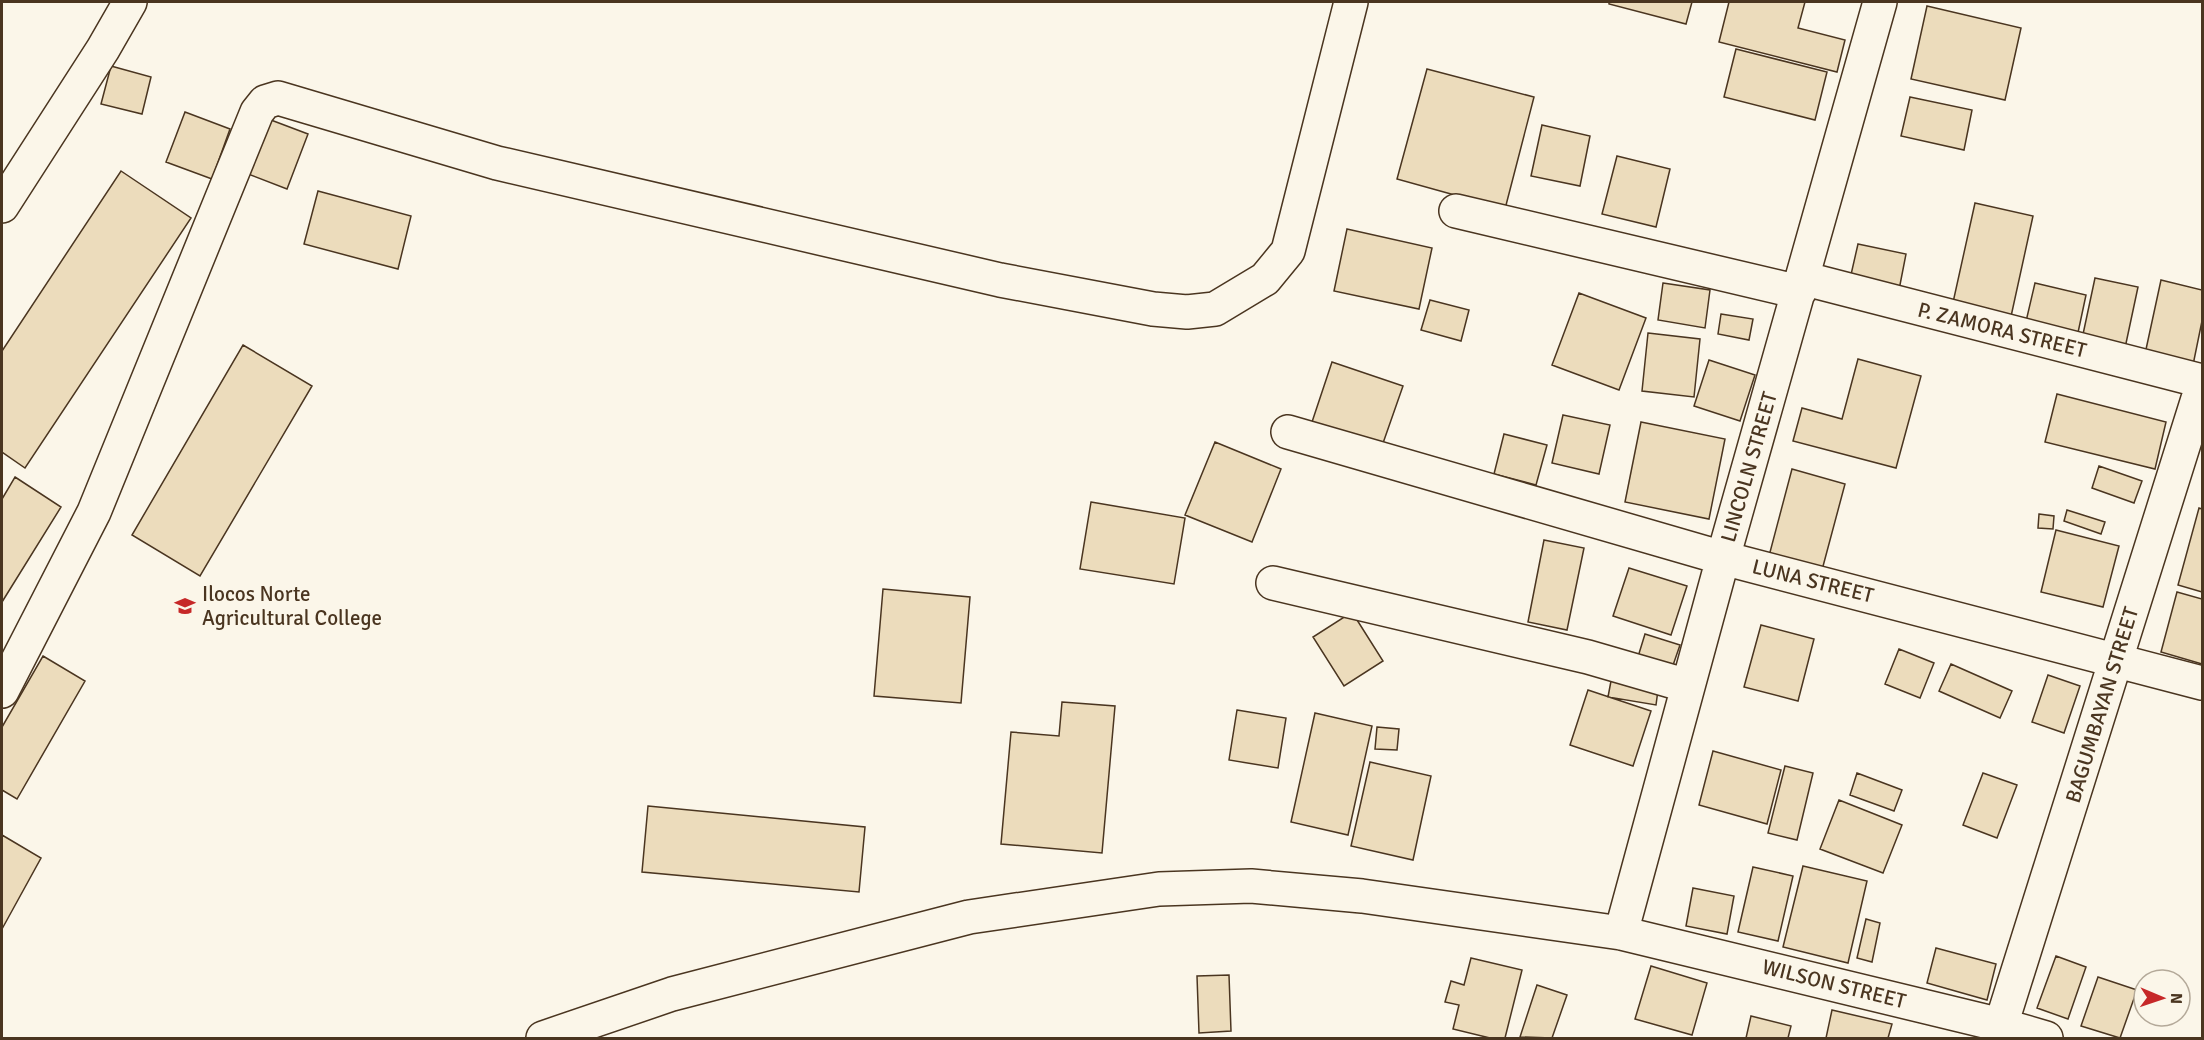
<svg xmlns="http://www.w3.org/2000/svg" width="2204" height="1040" viewBox="0 0 2204 1040" font-family="Signika,sans-serif">
<style>
.building{fill:#ecdcbc;stroke:#4a3520;stroke-width:1.5}
.lines{fill:none;stroke-linecap:round;stroke-linejoin:round}
.minor-casing{stroke:#4a3520;stroke-width:36}
.minor{stroke:#fbf6e9;stroke-width:33}
.labels{text-anchor:middle;stroke-width:4.5;stroke-linejoin:round;paint-order:stroke}
.street-label{font-size:21px;fill:#4a3520;stroke:#fbf6e9}
.poi-label{font-size:21px;fill:#4a3520;stroke:#fbf6e9;text-anchor:start}
</style>
<rect width="100%" height="100%" fill="#fbf6e9"/>
<!-- building -->
<path class="building" d="M 1609,2 L 1692,2 L 1686,24 L 1609,4 Z
M 1729,2 L 1805,2 L 1798,28 L 1845,40 L 1837,72 L 1719,42 Z
M 1927,6 L 2021,28 L 2005,100 L 1911,79 Z
M 1736,49 L 1827,72 L 1815,120 L 1724,97 Z
M 111,66 L 151,77 L 142,114 L 101,104 Z
M 1427,69 L 1534,97 L 1505,209 L 1397,179 Z
M 1910,97 L 1972,110 L 1964,150 L 1901,136 Z
M 185,112 L 230,129 L 212,179 L 166,162 Z
M 263,117 L 308,134 L 287,189 L 243,172 Z
M 1542,125 L 1590,136 L 1580,186 L 1531,176 Z
M 1617,156 L 1670,169 L 1656,227 L 1602,214 Z
M 121,171 L 191,218 L 25,468 L 2,452 L 2,351 Z
M 318,191 L 411,216 L 398,269 L 304,244 Z
M 1975,203 L 2033,216 L 2010,321 L 1952,307 Z
M 1347,229 L 1432,248 L 1419,309 L 1334,291 Z
M 1858,244 L 1906,254 L 1899,290 L 1850,279 Z
M 2095,278 L 2138,287 L 2125,348 L 2082,339 Z
M 2161,280 L 2202,290 L 2202,321 L 2193,365 L 2145,354 Z
M 1663,283 L 1710,290 L 1705,328 L 1658,320 Z
M 2035,283 L 2086,295 L 2076,342 L 2024,330 Z
M 1579,293 L 1646,318 L 1619,390 L 1552,365 Z
M 1430,300 L 1469,310 L 1461,341 L 1421,330 Z
M 1721,314 L 1753,319 L 1749,340 L 1718,334 Z
M 1648,333 L 1700,339 L 1694,397 L 1642,391 Z
M 243,345 L 312,386 L 200,576 L 132,535 Z
M 1858,359 L 1921,376 L 1896,468 L 1793,441 L 1802,408 L 1842,419 Z
M 1709,360 L 1755,375 L 1740,421 L 1694,406 Z
M 1332,362 L 1403,386 L 1382,446 L 1312,422 Z
M 2057,394 L 2166,422 L 2155,469 L 2045,442 Z
M 1563,415 L 1610,425 L 1599,474 L 1552,463 Z
M 1641,422 L 1725,439 L 1709,519 L 1625,502 Z
M 1504,434 L 1547,445 L 1536,485 L 1494,474 Z
M 1215,442 L 1281,469 L 1252,542 L 1185,515 Z
M 2099,466 L 2142,481 L 2134,503 L 2092,488 Z
M 1792,469 L 1845,484 L 1822,570 L 1769,556 Z
M 15,477 L 61,507 L 2,602 L 2,499 Z
M 1091,502 L 1185,518 L 1174,584 L 1080,569 Z
M 2199,508 L 2202,509 L 2202,592 L 2178,585 Z
M 2067,510 L 2105,522 L 2101,534 L 2064,521 Z
M 2039,514 L 2054,516 L 2053,529 L 2038,528 Z
M 2056,530 L 2119,546 L 2103,607 L 2041,592 Z
M 1544,540 L 1584,548 L 1567,630 L 1528,622 Z
M 1629,568 L 1687,586 L 1671,635 L 1613,616 Z
M 883,589 L 970,597 L 961,703 L 874,696 Z
M 2177,592 L 2202,599 L 2202,664 L 2161,652 Z
M 1352,612 L 1383,661 L 1344,686 L 1313,637 Z
M 1761,625 L 1814,639 L 1798,701 L 1744,687 Z
M 1645,634 L 1680,645 L 1671,671 L 1637,660 Z
M 1899,649 L 1934,663 L 1920,698 L 1885,684 Z
M 43,656 L 85,681 L 17,799 L 2,790 L 2,727 Z
M 1951,664 L 2012,691 L 2000,718 L 1939,691 Z
M 2048,675 L 2080,686 L 2064,733 L 2032,722 Z
M 1611,681 L 1658,690 L 1656,705 L 1608,697 Z
M 1588,690 L 1651,711 L 1633,766 L 1570,745 Z
M 1062,702 L 1115,706 L 1102,853 L 1001,844 L 1011,732 L 1059,736 Z
M 1237,710 L 1286,718 L 1278,768 L 1229,760 Z
M 1315,713 L 1372,726 L 1348,835 L 1291,822 Z
M 1377,727 L 1399,729 L 1397,750 L 1375,749 Z
M 1713,751 L 1781,770 L 1767,824 L 1699,805 Z
M 1370,762 L 1431,776 L 1413,860 L 1351,846 Z
M 1785,766 L 1813,773 L 1797,840 L 1768,833 Z
M 1857,773 L 1902,790 L 1894,811 L 1850,795 Z
M 1983,773 L 2017,785 L 1997,838 L 1963,825 Z
M 1839,800 L 1902,825 L 1883,873 L 1820,849 Z
M 648,806 L 865,827 L 859,892 L 642,872 Z
M 2,835 L 41,858 L 2,929 Z
M 1803,866 L 1867,881 L 1848,963 L 1783,947 Z
M 1753,867 L 1793,876 L 1778,941 L 1738,932 Z
M 1693,888 L 1734,896 L 1727,934 L 1686,926 Z
M 1866,919 L 1880,923 L 1872,962 L 1857,958 Z
M 1936,948 L 1996,964 L 1987,1000 L 1927,983 Z
M 2056,956 L 2086,967 L 2068,1019 L 2037,1008 Z
M 1471,958 L 1522,970 L 1505,1038 L 1490,1038 L 1453,1029 L 1459,1005 L 1445,1002 L 1451,981 L 1464,985 Z
M 1651,966 L 1707,983 L 1692,1035 L 1635,1019 Z
M 1229,975 L 1231,1031 L 1199,1033 L 1197,976 Z
M 2098,977 L 2137,990 L 2120,1038 L 2081,1026 Z
M 1537,985 L 1567,995 L 1552,1038 L 1520,1037 Z
M 1832,1010 L 1892,1024 L 1888,1038 L 1826,1038 Z
M 1751,1016 L 1791,1026 L 1788,1038 L 1746,1038 Z"/>
<g class="lines">
<!-- minor casing -->
<g class="minor-casing">
<path id="minor" d="M 2,206 L 103,49 L 130,2
M 1456,211 L 1799,292
M 1802,278 L 2202,381
M 1288,432 L 1723,558 L 2202,683
M 1273,583 L 1588,657 L 1688,686
M 2,691 L 94,512 L 257,112 L 265,102 L 278,98 L 497,163 L 1000,280 L 1153,309 L 1187,312 L 1215,309 L 1265,279 L 1288,251 L 1351,2
M 1621,933 L 1723,558 L 1880,2
M 2001,1025 L 2202,386
M 543,1038 L 672,994 L 969,917 L 1159,889 L 1251,886 L 1362,896 L 1621,933 L 2001,1025 L 2046,1038"/>
</g>
<!-- minor -->
<use href="#minor" class="minor"/>
</g>
<!-- icons -->
<defs>
<g id="school-bare" transform="scale(1.62)"><path d="M0-5L7-2L0 1L-7-2ZM-4 1L0 2.5L4 1V4Q0 6-4 4Z" fill="#c62828" stroke="#fbf6e9" stroke-width="2.5" paint-order="stroke"/></g>
</defs>
<g fill-rule="evenodd">
<use href="#school-bare" x="185" y="606"/>
</g>
<g class="labels">
<!-- street labels -->
<g class="street-label">
<text transform="translate(2002 330) rotate(14)" y="7">P. ZAMORA STREET</text>
<text transform="translate(1749 467) rotate(-74)" y="7">LINCOLN STREET</text>
<text transform="translate(1813 581) rotate(14)" y="7">LUNA STREET</text>
<text transform="translate(2102 705) rotate(-73)" y="7">BAGUMBAYAN STREET</text>
<text transform="translate(1834 984) rotate(14)" y="7">WILSON STREET</text>
</g>
<!-- poi labels -->
<g class="poi-label">
<text x="202" y="601">Ilocos Norte<tspan x="202" dy="24">Agricultural College</tspan></text>
</g>
</g>
<!-- border -->
<rect width="2204" height="1040" fill="none" stroke="#4a3520" stroke-width="6"/>
<!-- north arrow -->
<g transform="translate(2162 998) rotate(92)"><circle r="28" fill="#fbf6e9" stroke="#b4a999" stroke-width="1.5"/>
<path d="M0-4.5L10 22L0 15L-10 22Z" fill="#c62828"/>
<text y="-9" font-size="16" font-weight="bold" text-anchor="middle" fill="#4a3520">N</text>
</g>
</svg>
